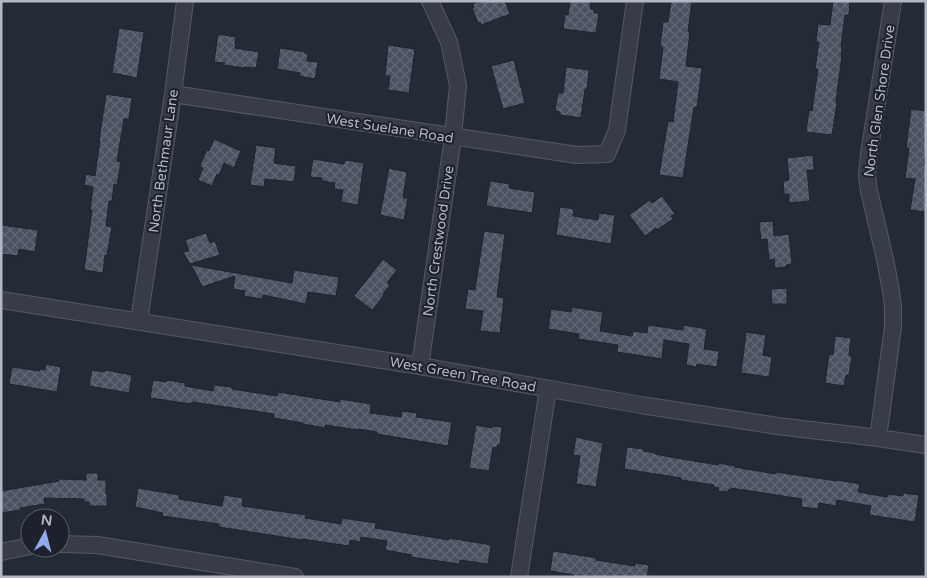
<svg xmlns="http://www.w3.org/2000/svg" width="927" height="578" viewBox="0 0 927 578" font-family="'Varela Round',sans-serif">
<style>
.building{fill:url(#building-cross-hatch);stroke:#1e232e}
.lines{fill:none;stroke-linecap:round;stroke-linejoin:round}
.minor-casing{stroke:#555a65;stroke-width:18}
.minor{stroke:#373c47;stroke-width:16}
.labels{text-anchor:middle;stroke-width:4;stroke-linejoin:round;paint-order:stroke}
.street-label{font-size:14px;fill:#b2b7c3;stroke:#1c212c}
</style>
<defs>
<pattern id="building-cross-hatch" width="8" height="8" patternUnits="userSpaceOnUse" patternTransform="scale(1.25)"><rect width="8" height="8" fill="#4a5160"/><path d="M0 0l8 8M0 8l8-8" fill="none" stroke="#626875"/></pattern>
</defs>
<rect width="100%" height="100%" fill="#242a36"/>
<!-- building -->
<path class="building" d="M 480,1 L 505,1 L 510,14 L 481,25 L 480,22 L 478,23 L 472,8 L 474,7 L 473,4 Z
M 570,1 L 591,1 L 590,9 L 594,9 L 594,13 L 599,13 L 596,33 L 563,29 L 565,14 L 568,15 Z
M 671,1 L 692,1 L 688,32 L 690,32 L 686,66 L 702,68 L 697,107 L 694,107 L 683,178 L 659,175 L 668,121 L 673,122 L 678,82 L 659,79 L 663,47 L 660,46 L 663,22 L 668,22 Z
M 833,1 L 850,1 L 849,15 L 845,15 L 841,46 L 842,47 L 841,55 L 842,55 L 836,101 L 837,101 L 836,104 L 837,104 L 832,135 L 806,132 L 809,110 L 812,111 L 818,69 L 815,69 L 819,42 L 816,42 L 818,24 L 830,25 Z
M 119,28 L 144,32 L 137,78 L 112,73 Z
M 218,34 L 236,37 L 235,48 L 259,52 L 256,68 L 244,67 L 244,68 L 224,65 L 225,63 L 214,62 Z
M 388,45 L 415,49 L 409,93 L 388,90 L 390,76 L 385,76 Z
M 280,48 L 305,52 L 305,54 L 308,54 L 307,61 L 318,62 L 315,79 L 299,76 L 300,73 L 277,69 Z
M 514,60 L 525,103 L 503,109 L 491,66 Z
M 566,67 L 589,70 L 587,89 L 585,89 L 581,118 L 560,115 L 560,112 L 555,111 L 558,93 L 563,93 Z
M 106,94 L 132,98 L 129,119 L 124,119 L 117,161 L 121,162 L 117,185 L 114,184 L 112,201 L 109,201 L 106,226 L 112,227 L 107,255 L 105,255 L 103,273 L 84,270 L 92,210 L 90,210 L 93,187 L 84,185 L 86,174 L 95,176 L 100,140 L 99,140 Z
M 911,109 L 926,111 L 926,150 L 924,165 L 926,165 L 926,212 L 910,210 L 915,179 L 905,178 L 909,148 L 906,148 Z
M 214,139 L 241,151 L 234,168 L 224,163 L 219,175 L 217,174 L 212,186 L 198,180 L 203,168 L 200,167 L 201,165 L 200,165 L 207,150 L 209,151 Z
M 256,145 L 276,148 L 274,163 L 296,166 L 294,182 L 265,179 L 264,187 L 250,185 Z
M 813,155 L 814,170 L 807,170 L 810,201 L 789,203 L 789,194 L 784,194 L 783,181 L 789,180 L 787,158 Z
M 313,159 L 344,164 L 345,160 L 364,163 L 358,205 L 341,202 L 343,190 L 334,189 L 335,183 L 322,181 L 322,178 L 310,177 Z
M 389,168 L 407,172 L 403,198 L 408,198 L 404,220 L 380,215 Z
M 490,181 L 510,184 L 509,188 L 535,192 L 532,213 L 486,206 Z
M 662,196 L 675,214 L 671,216 L 673,219 L 657,230 L 656,228 L 645,236 L 629,215 L 650,200 L 652,203 Z
M 560,207 L 574,209 L 573,216 L 598,220 L 599,213 L 615,215 L 611,244 L 556,235 Z
M 773,221 L 774,236 L 789,234 L 792,264 L 786,265 L 786,267 L 775,268 L 774,259 L 769,260 L 767,239 L 761,240 L 759,222 Z
M 1,225 L 38,230 L 35,252 L 19,249 L 18,256 L 1,254 Z
M 484,231 L 505,234 L 497,297 L 504,298 L 500,333 L 480,331 L 483,311 L 465,309 L 468,289 L 475,290 Z
M 206,233 L 210,243 L 215,241 L 220,255 L 190,264 L 183,252 L 189,251 L 185,240 Z
M 383,259 L 397,270 L 387,283 L 390,285 L 383,294 L 384,295 L 372,310 L 354,296 Z
M 191,265 L 292,283 L 294,270 L 339,277 L 336,296 L 308,292 L 306,304 L 263,295 L 262,299 L 244,296 L 245,291 L 233,289 L 235,276 L 202,287 L 199,280 Z
M 787,288 L 787,304 L 772,304 L 771,289 Z
M 572,307 L 603,312 L 600,331 L 632,336 L 633,331 L 647,333 L 648,325 L 683,330 L 683,325 L 707,329 L 704,349 L 719,351 L 717,367 L 697,364 L 696,367 L 686,365 L 689,344 L 664,340 L 662,359 L 617,352 L 618,345 L 578,339 L 579,334 L 548,329 L 551,309 L 571,312 Z
M 746,332 L 766,335 L 763,355 L 772,357 L 769,377 L 741,373 Z
M 835,336 L 851,338 L 849,355 L 852,356 L 849,375 L 846,375 L 844,386 L 825,383 L 829,354 L 833,355 Z
M 46,364 L 61,367 L 57,392 L 9,384 L 12,367 L 40,371 L 40,369 L 45,370 Z
M 92,370 L 104,372 L 105,370 L 132,375 L 129,393 L 89,386 Z
M 153,380 L 166,382 L 167,380 L 185,383 L 185,386 L 213,391 L 214,385 L 232,387 L 232,389 L 277,396 L 278,392 L 340,402 L 340,399 L 371,404 L 370,413 L 401,417 L 402,411 L 417,413 L 416,417 L 452,422 L 448,446 L 377,434 L 377,432 L 358,429 L 358,430 L 325,425 L 325,428 L 303,424 L 303,423 L 274,418 L 274,414 L 192,402 L 191,404 L 150,398 Z
M 476,425 L 492,428 L 492,426 L 502,427 L 500,445 L 497,445 L 497,448 L 493,447 L 489,471 L 469,468 Z
M 576,437 L 603,443 L 596,487 L 576,484 L 580,456 L 573,455 Z
M 627,447 L 644,449 L 643,451 L 655,453 L 655,454 L 670,457 L 718,465 L 718,463 L 735,466 L 734,467 L 776,474 L 776,472 L 837,481 L 837,480 L 860,484 L 858,492 L 887,497 L 888,494 L 903,496 L 903,493 L 919,495 L 915,522 L 869,515 L 871,506 L 837,500 L 836,506 L 819,503 L 818,509 L 801,507 L 802,499 L 731,488 L 731,490 L 729,489 L 728,492 L 718,491 L 719,488 L 714,487 L 714,485 L 681,480 L 681,478 L 624,469 Z
M 86,473 L 98,473 L 98,480 L 106,480 L 106,494 L 107,494 L 107,506 L 89,506 L 89,502 L 84,502 L 84,499 L 44,498 L 45,504 L 20,508 L 20,510 L 1,513 L 1,491 L 59,481 L 59,479 L 86,480 Z
M 138,488 L 179,495 L 179,499 L 222,506 L 224,495 L 243,498 L 242,506 L 306,515 L 305,518 L 341,524 L 342,518 L 376,523 L 375,528 L 449,540 L 449,538 L 491,545 L 488,564 L 460,560 L 459,564 L 411,557 L 412,555 L 385,550 L 387,541 L 361,537 L 360,542 L 350,540 L 349,546 L 302,539 L 302,540 L 219,527 L 219,524 L 162,516 L 163,513 L 135,507 Z
M 553,551 L 597,558 L 596,560 L 635,566 L 635,563 L 649,565 L 647,577 L 574,577 L 574,575 L 550,571 Z"/>
<g class="lines">
<!-- minor casing -->
<g class="minor-casing">
<path id="minor" d="M 173,94 L 577,155 L 607,154 L 617,130 L 635,1
M 1,300 L 420,366 L 641,405 L 778,426 L 878,438 L 926,445
M 139,321 L 173,94 L 185,1
M 420,366 L 453,137 L 458,85 L 449,42 L 430,1
M 878,438 L 893,327 L 893,307 L 891,291 L 885,259 L 869,191 L 867,175 L 869,154 L 893,1
M 60,544 L 97,545 L 295,577
M 1,552 L 30,546
M 519,577 L 548,389"/>
</g>
<!-- minor -->
<use href="#minor" class="minor"/>
</g>
<g class="labels">
<!-- street labels -->
<g class="street-label">
<text transform="translate(879 101) rotate(-82)" y="5">North Glen Shore Drive</text>
<text transform="translate(390 128) rotate(9)" y="5">West Suelane Road</text>
<text transform="translate(163 161) rotate(-82)" y="5">North Bethmaur Lane</text>
<text transform="translate(438 241) rotate(-82)" y="5">North Crestwood Drive</text>
<text transform="translate(463 374) rotate(10)" y="5">West Green Tree Road</text>
</g>
</g>
<!-- border -->
<rect width="927" height="578" fill="none" stroke="#b2b7c3" stroke-width="5"/>
<!-- north arrow -->
<g transform="translate(45 533) rotate(7)"><circle r="24" fill="#1c212c" stroke="#585d68"/>
<path d="M0-4L9 19L0 12L-9 19Z" fill="#90a9ea"/>
<text y="-8" font-size="14" font-weight="bold" text-anchor="middle" fill="#b2b7c3">N</text>
</g>
</svg>
